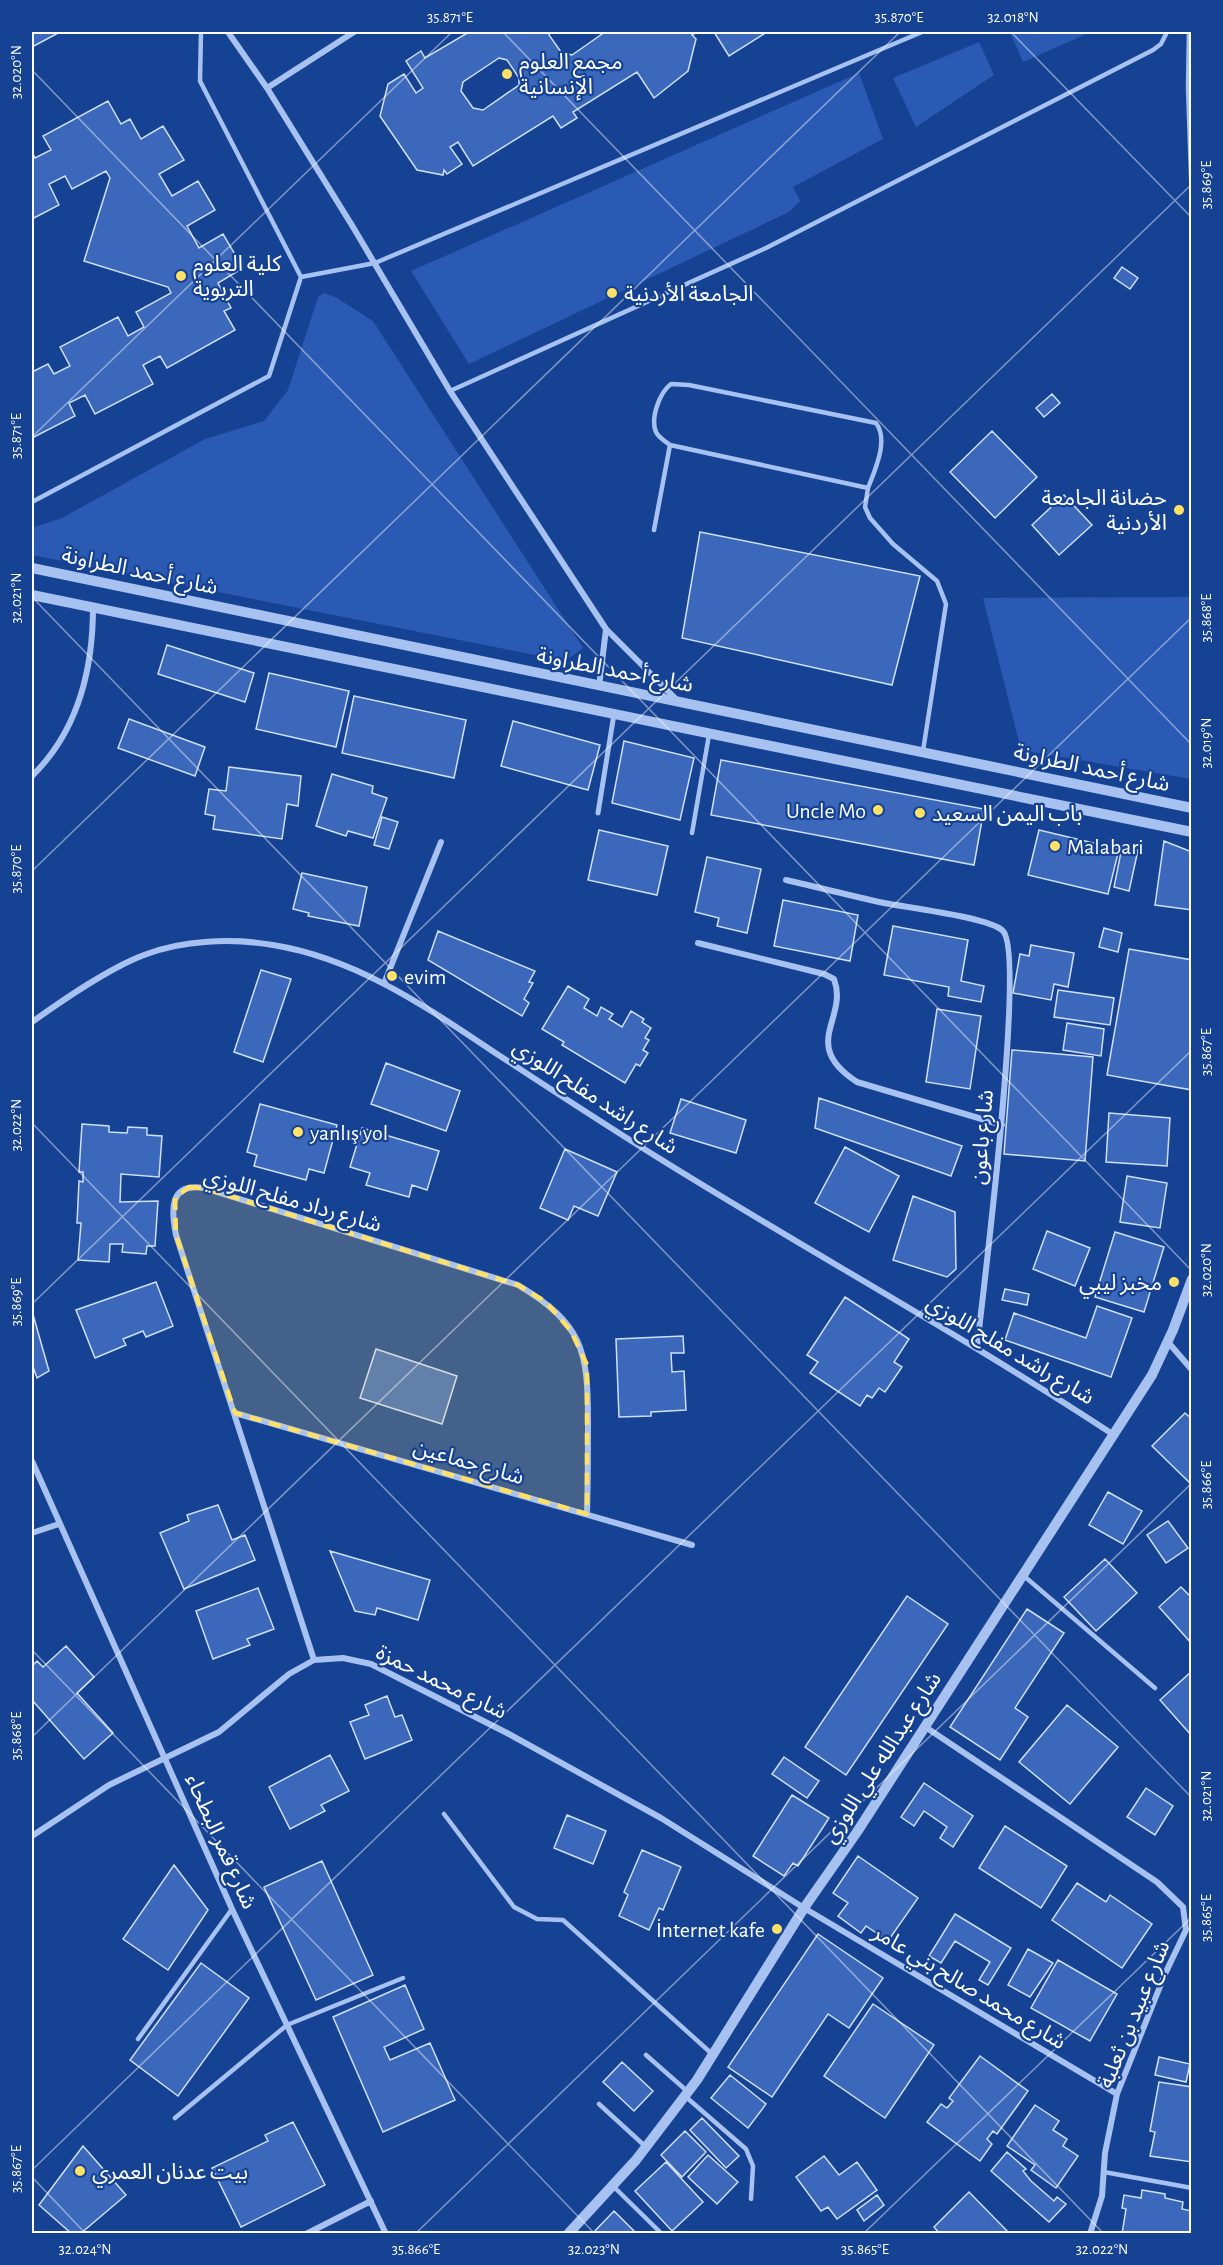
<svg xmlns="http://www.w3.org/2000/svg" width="1223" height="2265" viewBox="0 0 1223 2265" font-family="'Alegreya Sans','Noto Sans Arabic',sans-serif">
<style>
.green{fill:#2a5ab3}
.building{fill:#3b68bb;stroke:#cedefc;stroke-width:1.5;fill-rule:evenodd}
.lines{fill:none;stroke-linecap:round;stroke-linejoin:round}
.service{stroke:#a7c1f1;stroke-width:4.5}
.pedestrian{stroke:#a7c1f1;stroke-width:5}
.minor{stroke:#a7c1f1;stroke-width:6}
.tertiary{stroke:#a7c1f1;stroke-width:10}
.marked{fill:#ffe167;fill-opacity:0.2;stroke:#ffe167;stroke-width:4.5;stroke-dasharray:12 8;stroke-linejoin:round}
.ticks{fill:none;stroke:#fff;stroke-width:1.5;stroke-opacity:0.45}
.poi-dot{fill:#ffe167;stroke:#164294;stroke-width:2}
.labels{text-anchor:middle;stroke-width:4.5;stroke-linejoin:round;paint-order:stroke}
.poi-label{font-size:22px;fill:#fff;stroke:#164294;text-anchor:start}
.street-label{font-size:22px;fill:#fff;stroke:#164294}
.neatline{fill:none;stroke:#fff;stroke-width:2}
.ticks-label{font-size:15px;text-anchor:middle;fill:#fff}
</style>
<rect width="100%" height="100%" fill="#164294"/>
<!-- green -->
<path class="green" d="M 1010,32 L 1091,32 L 1023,62 Z
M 979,42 L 994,75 L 916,127 L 893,78 Z
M 859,73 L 883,139 L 793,187 L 800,201 L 789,212 L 469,364 L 411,271 Z
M 324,293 L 337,298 L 373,321 L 583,648 L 565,661 L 32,555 L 32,528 L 62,518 L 205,439 L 264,421 L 288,390 L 318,297 Z
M 1191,597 L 1191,779 L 1021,750 L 983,598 Z"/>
<!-- building -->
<path class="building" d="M 32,32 L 60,32 L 32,47 Z
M 469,32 L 550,32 L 549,35 L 561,52 L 572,55 L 605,32 L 697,32 L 692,35 L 696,39 L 688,71 L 654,98 L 637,72 L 573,112 L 577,118 L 561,128 L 553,116 L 473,166 L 458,142 L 450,147 L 462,164 L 447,174 L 444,170 L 443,175 L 417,170 L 380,116 L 388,84 L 404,74 L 416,93 L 423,88 L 406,61 L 421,51 L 425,58 ZM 499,58 L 507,60 L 519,78 L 519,85 L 483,110 L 473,108 L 461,91 L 463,82 Z
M 714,32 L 767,32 L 729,56 Z
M 108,101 L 121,124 L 130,119 L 141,139 L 163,126 L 184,160 L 159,174 L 172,196 L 198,181 L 215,210 L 187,226 L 199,248 L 223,234 L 243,268 L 218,283 L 231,308 L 224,311 L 235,330 L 167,368 L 160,356 L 143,365 L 153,384 L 95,414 L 85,395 L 69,403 L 75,416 L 32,438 L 32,372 L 48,364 L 54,374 L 70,366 L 60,347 L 118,317 L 128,336 L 144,327 L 136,312 L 171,293 L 168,287 L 84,261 L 110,178 L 106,171 L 72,189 L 65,176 L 49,184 L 59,205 L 32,219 L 32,152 L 35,158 L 51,150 L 43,136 Z
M 1122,267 L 1138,278 L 1130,289 L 1114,278 Z
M 1052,394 L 1060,403 L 1044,417 L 1036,408 Z
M 992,431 L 1037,477 L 995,518 L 950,472 Z
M 1064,495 L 1092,525 L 1059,555 L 1032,525 Z
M 700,532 L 920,576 L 892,685 L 682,638 Z
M 167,645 L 254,673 L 245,702 L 158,674 Z
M 269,673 L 349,691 L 336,747 L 256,729 Z
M 354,696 L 466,720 L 454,778 L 342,753 Z
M 129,719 L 205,747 L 195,776 L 118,748 Z
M 513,721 L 600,745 L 588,790 L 501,766 Z
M 624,741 L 694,758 L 680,820 L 612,803 Z
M 721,760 L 984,809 L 974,865 L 711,815 Z
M 229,767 L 301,776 L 298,806 L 287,804 L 282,839 L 213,829 L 215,816 L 205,814 L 209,789 L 226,791 Z
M 332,774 L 373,786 L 372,793 L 387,798 L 373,838 L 348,831 L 346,836 L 316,826 Z
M 382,817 L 398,822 L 389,849 L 374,845 Z
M 599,830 L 668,846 L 657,895 L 588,880 Z
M 1039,830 L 1119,849 L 1108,894 L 1028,875 Z
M 1164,841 L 1192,852 L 1192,910 L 1155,905 Z
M 1122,847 L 1138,850 L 1129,891 L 1114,887 Z
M 707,857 L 761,869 L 747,933 L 717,926 L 719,918 L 695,912 Z
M 302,873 L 367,887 L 359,926 L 308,916 L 309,913 L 293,909 Z
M 783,900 L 858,915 L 850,961 L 774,946 Z
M 893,926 L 968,940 L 961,981 L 984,986 L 981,1002 L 948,996 L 949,987 L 884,975 Z
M 1104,928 L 1122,933 L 1118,952 L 1099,947 Z
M 438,931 L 535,971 L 529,982 L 533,983 L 524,999 L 529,1003 L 522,1016 L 428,960 Z
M 1031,945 L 1074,953 L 1068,987 L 1054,984 L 1051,1000 L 1013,993 L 1020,954 L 1029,956 Z
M 1129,949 L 1192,960 L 1192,1090 L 1107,1075 Z
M 261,970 L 291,979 L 263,1062 L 234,1052 Z
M 568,986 L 589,999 L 584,1008 L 597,1016 L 601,1007 L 613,1014 L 609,1019 L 622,1027 L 631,1011 L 644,1019 L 642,1022 L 651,1028 L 645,1038 L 649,1040 L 643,1050 L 648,1053 L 640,1066 L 636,1064 L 625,1083 L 562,1045 L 564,1042 L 542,1029 Z
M 1058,990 L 1114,998 L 1110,1025 L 1054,1017 Z
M 937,1009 L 981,1016 L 970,1089 L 926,1082 Z
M 1067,1023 L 1104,1029 L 1101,1056 L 1063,1050 Z
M 1012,1050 L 1093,1057 L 1085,1161 L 1004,1154 Z
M 386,1063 L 460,1091 L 446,1131 L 371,1104 Z
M 819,1098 L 962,1146 L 951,1176 L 815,1128 Z
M 681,1099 L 746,1120 L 736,1153 L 670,1133 Z
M 260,1104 L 337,1125 L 324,1173 L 309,1169 L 306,1180 L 254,1166 L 257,1155 L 247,1152 Z
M 1109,1113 L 1170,1118 L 1167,1166 L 1106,1162 Z
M 82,1124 L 109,1126 L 109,1132 L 127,1133 L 128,1127 L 147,1128 L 147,1135 L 162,1136 L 159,1177 L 121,1174 L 120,1202 L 158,1201 L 155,1246 L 147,1246 L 146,1254 L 122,1252 L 123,1244 L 110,1244 L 109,1262 L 78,1260 L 81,1223 L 77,1223 L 79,1181 L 83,1182 L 83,1172 L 79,1172 Z
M 362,1128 L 439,1151 L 427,1190 L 412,1185 L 409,1197 L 366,1185 L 370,1173 L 350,1167 Z
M 845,1147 L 899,1176 L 869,1232 L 815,1203 Z
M 565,1149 L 617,1172 L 598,1216 L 574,1206 L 568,1220 L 540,1208 Z
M 1127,1176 L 1167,1183 L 1160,1228 L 1120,1222 Z
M 913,1196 L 955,1212 L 956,1269 L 947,1277 L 893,1260 Z
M 1047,1231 L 1090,1248 L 1075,1286 L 1033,1269 Z
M 1115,1232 L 1164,1247 L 1144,1312 L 1095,1297 Z
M 156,1282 L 173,1326 L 146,1337 L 143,1331 L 123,1339 L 126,1345 L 95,1358 L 76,1310 Z
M 1005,1289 L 1029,1294 L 1027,1305 L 1002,1300 Z
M 845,1297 L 909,1339 L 894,1362 L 902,1367 L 885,1392 L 879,1388 L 872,1398 L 867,1395 L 860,1406 L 810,1373 L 818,1362 L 807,1355 Z
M 1097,1306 L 1132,1318 L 1111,1377 L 1005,1340 L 1014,1313 L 1086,1338 Z
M 32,1311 L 49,1371 L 37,1378 L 32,1364 Z
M 683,1336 L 684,1353 L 671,1353 L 672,1372 L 684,1371 L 686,1410 L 651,1412 L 651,1416 L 619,1417 L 616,1339 Z
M 376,1349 L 457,1376 L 442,1424 L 360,1398 Z
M 1185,1413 L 1192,1419 L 1192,1485 L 1152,1446 Z
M 1108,1492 L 1142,1511 L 1123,1544 L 1089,1525 Z
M 218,1505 L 232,1540 L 245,1535 L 255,1560 L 184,1589 L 160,1533 L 189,1521 L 187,1515 Z
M 1168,1521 L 1188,1548 L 1166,1563 L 1147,1535 Z
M 330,1551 L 430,1580 L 418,1620 L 377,1608 L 375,1615 L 355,1611 Z
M 1105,1559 L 1137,1593 L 1096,1631 L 1064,1597 Z
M 1181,1587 L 1192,1598 L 1192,1644 L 1159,1607 Z
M 258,1588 L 274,1629 L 247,1639 L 250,1645 L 213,1659 L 196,1611 Z
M 907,1596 L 948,1624 L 846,1775 L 805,1747 Z
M 1027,1609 L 1064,1633 L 1015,1708 L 1028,1717 L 1000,1760 L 950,1727 Z
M 66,1646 L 94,1677 L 77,1693 L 113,1733 L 84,1759 L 32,1700 L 32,1666 L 37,1661 L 43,1667 Z
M 1192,1671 L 1192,1736 L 1160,1700 Z
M 387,1696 L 395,1717 L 402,1715 L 412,1740 L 365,1759 L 350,1722 L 369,1715 L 365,1705 Z
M 1067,1705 L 1118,1747 L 1070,1804 L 1019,1762 Z
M 330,1755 L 349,1791 L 321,1805 L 325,1811 L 290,1829 L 269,1787 Z
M 784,1757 L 819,1781 L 807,1798 L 772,1774 Z
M 924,1783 L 973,1816 L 953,1847 L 940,1838 L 947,1827 L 924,1811 L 914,1826 L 901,1817 Z
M 1146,1788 L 1173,1806 L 1155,1835 L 1127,1817 Z
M 792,1795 L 829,1818 L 798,1866 L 793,1863 L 784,1876 L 753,1856 Z
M 567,1815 L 606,1831 L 593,1864 L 554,1848 Z
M 1005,1826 L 1067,1866 L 1041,1908 L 979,1868 Z
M 642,1850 L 681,1867 L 663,1910 L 659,1908 L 649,1930 L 619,1916 L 628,1895 L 624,1892 Z
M 858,1856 L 918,1898 L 888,1941 L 866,1926 L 861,1933 L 838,1916 L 848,1903 L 833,1893 Z
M 322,1861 L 373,1975 L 316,2000 L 264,1887 Z
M 174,1865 L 208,1910 L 168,1970 L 123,1939 Z
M 1077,1883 L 1106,1902 L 1110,1895 L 1152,1924 L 1122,1968 L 1052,1920 Z
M 955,1914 L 1011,1948 L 988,1985 L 979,1980 L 990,1962 L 955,1941 L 941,1963 L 929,1956 Z
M 818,1934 L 883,1978 L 849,2028 L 828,2014 L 772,2097 L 728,2067 Z
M 1028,1949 L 1053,1963 L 1030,1997 L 1008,1985 Z
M 1058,1960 L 1117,1994 L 1090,2041 L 1031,2008 Z
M 201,1963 L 249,1998 L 178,2096 L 130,2060 Z
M 405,1985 L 424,2029 L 384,2047 L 390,2060 L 430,2043 L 455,2100 L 383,2132 L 333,2017 Z
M 873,2004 L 934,2045 L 885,2118 L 824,2076 Z
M 980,2056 L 1028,2091 L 997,2134 L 993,2131 L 987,2139 L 992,2144 L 980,2161 L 927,2122 L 941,2104 L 947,2108 L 953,2101 L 949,2098 Z
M 1159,2057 L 1190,2064 L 1186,2082 L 1155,2075 Z
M 622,2062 L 653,2091 L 634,2111 L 603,2082 Z
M 730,2075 L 766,2104 L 748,2128 L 711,2098 Z
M 1159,2082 L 1192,2087 L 1192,2162 L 1150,2156 L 1155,2132 L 1150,2131 Z
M 1035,2105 L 1059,2121 L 1053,2130 L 1067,2139 L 1063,2146 L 1078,2156 L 1056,2188 L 1031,2170 L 1035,2165 L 1007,2146 Z
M 702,2118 L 739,2156 L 726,2168 L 690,2130 Z
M 293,2122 L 325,2185 L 241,2227 L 212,2168 L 268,2141 L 265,2135 Z
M 685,2131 L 706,2152 L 682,2177 L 661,2155 Z
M 83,2146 L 126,2195 L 80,2234 L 72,2234 L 39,2205 Z
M 1007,2152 L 1026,2169 L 1023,2171 L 1031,2181 L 1054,2201 L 1057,2197 L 1066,2204 L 1049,2222 L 991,2171 Z
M 708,2155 L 738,2182 L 717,2204 L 688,2177 Z
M 824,2156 L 839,2175 L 857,2162 L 877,2190 L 837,2219 L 828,2207 L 821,2211 L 796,2177 Z
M 666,2162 L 703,2202 L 672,2231 L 635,2191 Z
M 1142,2190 L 1165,2194 L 1165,2198 L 1183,2202 L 1182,2209 L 1192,2211 L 1192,2234 L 1122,2234 L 1126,2209 L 1122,2208 L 1124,2195 L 1141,2198 Z
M 969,2192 L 1010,2234 L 940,2234 L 934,2227 Z
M 877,2195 L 884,2205 L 864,2221 L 857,2210 Z
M 614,2211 L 637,2234 L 592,2234 Z"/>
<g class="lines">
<!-- service -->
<path class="service" d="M 1189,32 L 1188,86 L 1192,205
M 301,277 L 375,263 L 922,32
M 450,391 L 766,248 L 1153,50 L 1161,44 L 1167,32
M 868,488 C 875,470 889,440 876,423 L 689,385 L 671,384 C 660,392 650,418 656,432 C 659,438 665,441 670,445 L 868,488 L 865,507 L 870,518 L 893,544 L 937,581 L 946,604 L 923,751
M 32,502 L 269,376 L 301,277 L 200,81 L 201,32
M 654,530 L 670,445
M 692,833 L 709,735
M 1024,1576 L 1155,1688
M 444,1814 L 514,1907 L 537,1919 L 563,1920 L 711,2053
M 138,2039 L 232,1909
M 646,2055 L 687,2091
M 686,2097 L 746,2149 L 753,2166 L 751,2199
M 599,2104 L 646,2147
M 175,2118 L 287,2025 L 403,1978
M 1104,2172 L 1192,2188
M 613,2186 L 662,2234"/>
<!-- pedestrian -->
<path class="pedestrian" d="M 598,813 L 614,714"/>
<!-- minor -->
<path class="minor" d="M 228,32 L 267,88 L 353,227 L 450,391 L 606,629 L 676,699
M 267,88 L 354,32
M 599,687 L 606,629
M 32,776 C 78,731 93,670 93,607
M 786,880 C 817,887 848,895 879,902 C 902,907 990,917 1003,931 C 1026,955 983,1293 977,1347
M 698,943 L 824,974 L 834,979 C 849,1019 799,1044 857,1082 L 1002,1125
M 385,981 L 441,842
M 32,1022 C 63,1000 109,968 144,955 C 182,940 233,938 273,945 C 359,959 429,1009 500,1056 C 552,1090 604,1124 657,1157 C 808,1251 965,1337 1114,1435
M 1168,1342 L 1192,1370
M 235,1413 L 692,1545
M 32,1461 L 232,1909 L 386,2234
M 32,1533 L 59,1524
M 314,1660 L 176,1235 C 171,1210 169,1182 204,1188 L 518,1285 C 583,1324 588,1350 588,1422 C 588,1453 588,1483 587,1514
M 924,1726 L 1157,1882 L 1183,1907 L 1186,1930 L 1165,1974 L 1117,2094 L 1105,2153 L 1102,2196 L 1090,2234
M 32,1836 L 109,1785 L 219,1732 L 289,1674 L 314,1660 L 343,1658 L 371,1664 L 507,1733 L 661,1818 L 804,1908 L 1117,2094
M 306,2234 L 371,2201"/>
<!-- tertiary -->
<path class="tertiary" d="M 32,568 L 1192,808
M 32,595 L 1192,832
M 568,2234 L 636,2160 L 697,2080 L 804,1908 L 857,1832 L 1152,1375 L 1173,1330 L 1192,1279"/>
</g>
<!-- marked area -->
<path class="marked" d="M 189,1187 L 204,1188 L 518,1285 L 546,1302 L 571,1331 L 587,1365 L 587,1514 L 235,1413 L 176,1235 L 175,1198 Z"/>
<!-- ticks -->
<path class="ticks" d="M 503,32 L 1192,745M 1011,32 L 1192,218M 32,70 L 1192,1271M 32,437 L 452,32M 32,597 L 1192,1798M 32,871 L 900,32M 32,1123 L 1104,2234M 32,1304 L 1192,184M 32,1650 L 595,2234M 32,1737 L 1192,617M 32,2170 L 1192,1050M 32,2177 L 86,2234M 415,2234 L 1192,1483M 863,2234 L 1192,1917"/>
<!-- markers -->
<g class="poi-dot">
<circle cx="507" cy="74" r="6"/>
<circle cx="181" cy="276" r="6"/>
<circle cx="612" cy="293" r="6"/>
<circle cx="1179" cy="510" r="6"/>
<circle cx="878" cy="810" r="6"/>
<circle cx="920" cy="813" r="6"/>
<circle cx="1055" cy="846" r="6"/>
<circle cx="392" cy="976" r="6"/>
<circle cx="298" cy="1132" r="6"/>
<circle cx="1174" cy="1282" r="6"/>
<circle cx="777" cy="1929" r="6"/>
<circle cx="80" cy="2171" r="6"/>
</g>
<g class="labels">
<!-- poi labels -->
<g class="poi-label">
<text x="519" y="69">مجمع العلوم<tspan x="519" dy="25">الإنسانية</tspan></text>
<text x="193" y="271">كلية العلوم<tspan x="193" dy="25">التربوية</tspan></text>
<text x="624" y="301">الجامعة الأردنية</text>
<text x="1167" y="505" text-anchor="end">حضانة الجامعة<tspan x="1167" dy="25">الأردنية</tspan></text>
<text x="866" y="818" text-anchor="end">Uncle Mo</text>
<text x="932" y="821">باب اليمن السعيد</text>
<text x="1067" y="854">Malabari</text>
<text x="404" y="984">evim</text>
<text x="310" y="1140">yanlış yol</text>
<text x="1162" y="1290" text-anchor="end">مخبز ليبي</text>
<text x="765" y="1937" text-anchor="end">İnternet kafe</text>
<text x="92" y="2179">بيت عدنان العمري</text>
</g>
<!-- street labels -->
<g class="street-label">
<text transform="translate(140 570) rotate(12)" y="8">شارع أحمد الطراونة</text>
<text transform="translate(615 669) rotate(11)" y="8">شارع أحمد الطراونة</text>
<text transform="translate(1092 767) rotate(12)" y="8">شارع أحمد الطراونة</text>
<text transform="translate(596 1096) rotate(33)" y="8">شارع راشد مفلح اللوزي</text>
<text transform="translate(981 1137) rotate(-85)" y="8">شارع باعون</text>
<text transform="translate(293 1199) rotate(16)" y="8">شارع رداد مفلح اللوزي</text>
<text transform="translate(1011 1349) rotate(31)" y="8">شارع راشد مفلح اللوزي</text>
<text transform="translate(469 1461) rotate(16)" y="8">شارع جماعين</text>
<text transform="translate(442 1681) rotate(26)" y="8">شارع محمد حمزة</text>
<text transform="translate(881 1757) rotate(-57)" y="8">شارع عبدالله علي اللوزي</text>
<text transform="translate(222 1841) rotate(66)" y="8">شارع قمر البطحاء</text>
<text transform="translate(970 1986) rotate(31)" y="8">شارع محمد صالح بني عامر</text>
<text transform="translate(1133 2014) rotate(-68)" y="8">شارع عبيد بن ثعلبة</text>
</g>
</g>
<!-- border -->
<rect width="1223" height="2265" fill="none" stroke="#164294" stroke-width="66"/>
<rect x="33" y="33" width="1157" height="2199" class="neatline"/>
<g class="ticks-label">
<text x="450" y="22">35.871°E</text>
<text x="899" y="22">35.870°E</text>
<text x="1013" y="22">32.018°N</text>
<text transform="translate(16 72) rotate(-90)" y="5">32.020°N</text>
<text transform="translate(1206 185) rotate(-90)" y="5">35.869°E</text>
<text transform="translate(16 436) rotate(-90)" y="5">35.871°E</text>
<text transform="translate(16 598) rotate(-90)" y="5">32.021°N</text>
<text transform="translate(1206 618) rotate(-90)" y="5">35.868°E</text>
<text transform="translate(1206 743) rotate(-90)" y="5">32.019°N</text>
<text transform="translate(16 869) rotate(-90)" y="5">35.870°E</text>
<text transform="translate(1206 1052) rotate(-90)" y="5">35.867°E</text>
<text transform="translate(16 1125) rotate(-90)" y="5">32.022°N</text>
<text transform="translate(1206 1270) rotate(-90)" y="5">32.020°N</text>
<text transform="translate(16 1302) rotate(-90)" y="5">35.869°E</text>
<text transform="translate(1206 1485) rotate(-90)" y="5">35.866°E</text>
<text transform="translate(16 1736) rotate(-90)" y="5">35.868°E</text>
<text transform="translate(1206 1796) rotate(-90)" y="5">32.021°N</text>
<text transform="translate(1206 1918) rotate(-90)" y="5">35.865°E</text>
<text transform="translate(16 2169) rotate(-90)" y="5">35.867°E</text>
<text x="85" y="2254">32.024°N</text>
<text x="416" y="2254">35.866°E</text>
<text x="594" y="2254">32.023°N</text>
<text x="865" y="2254">35.865°E</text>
<text x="1102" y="2254">32.022°N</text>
</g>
</svg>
